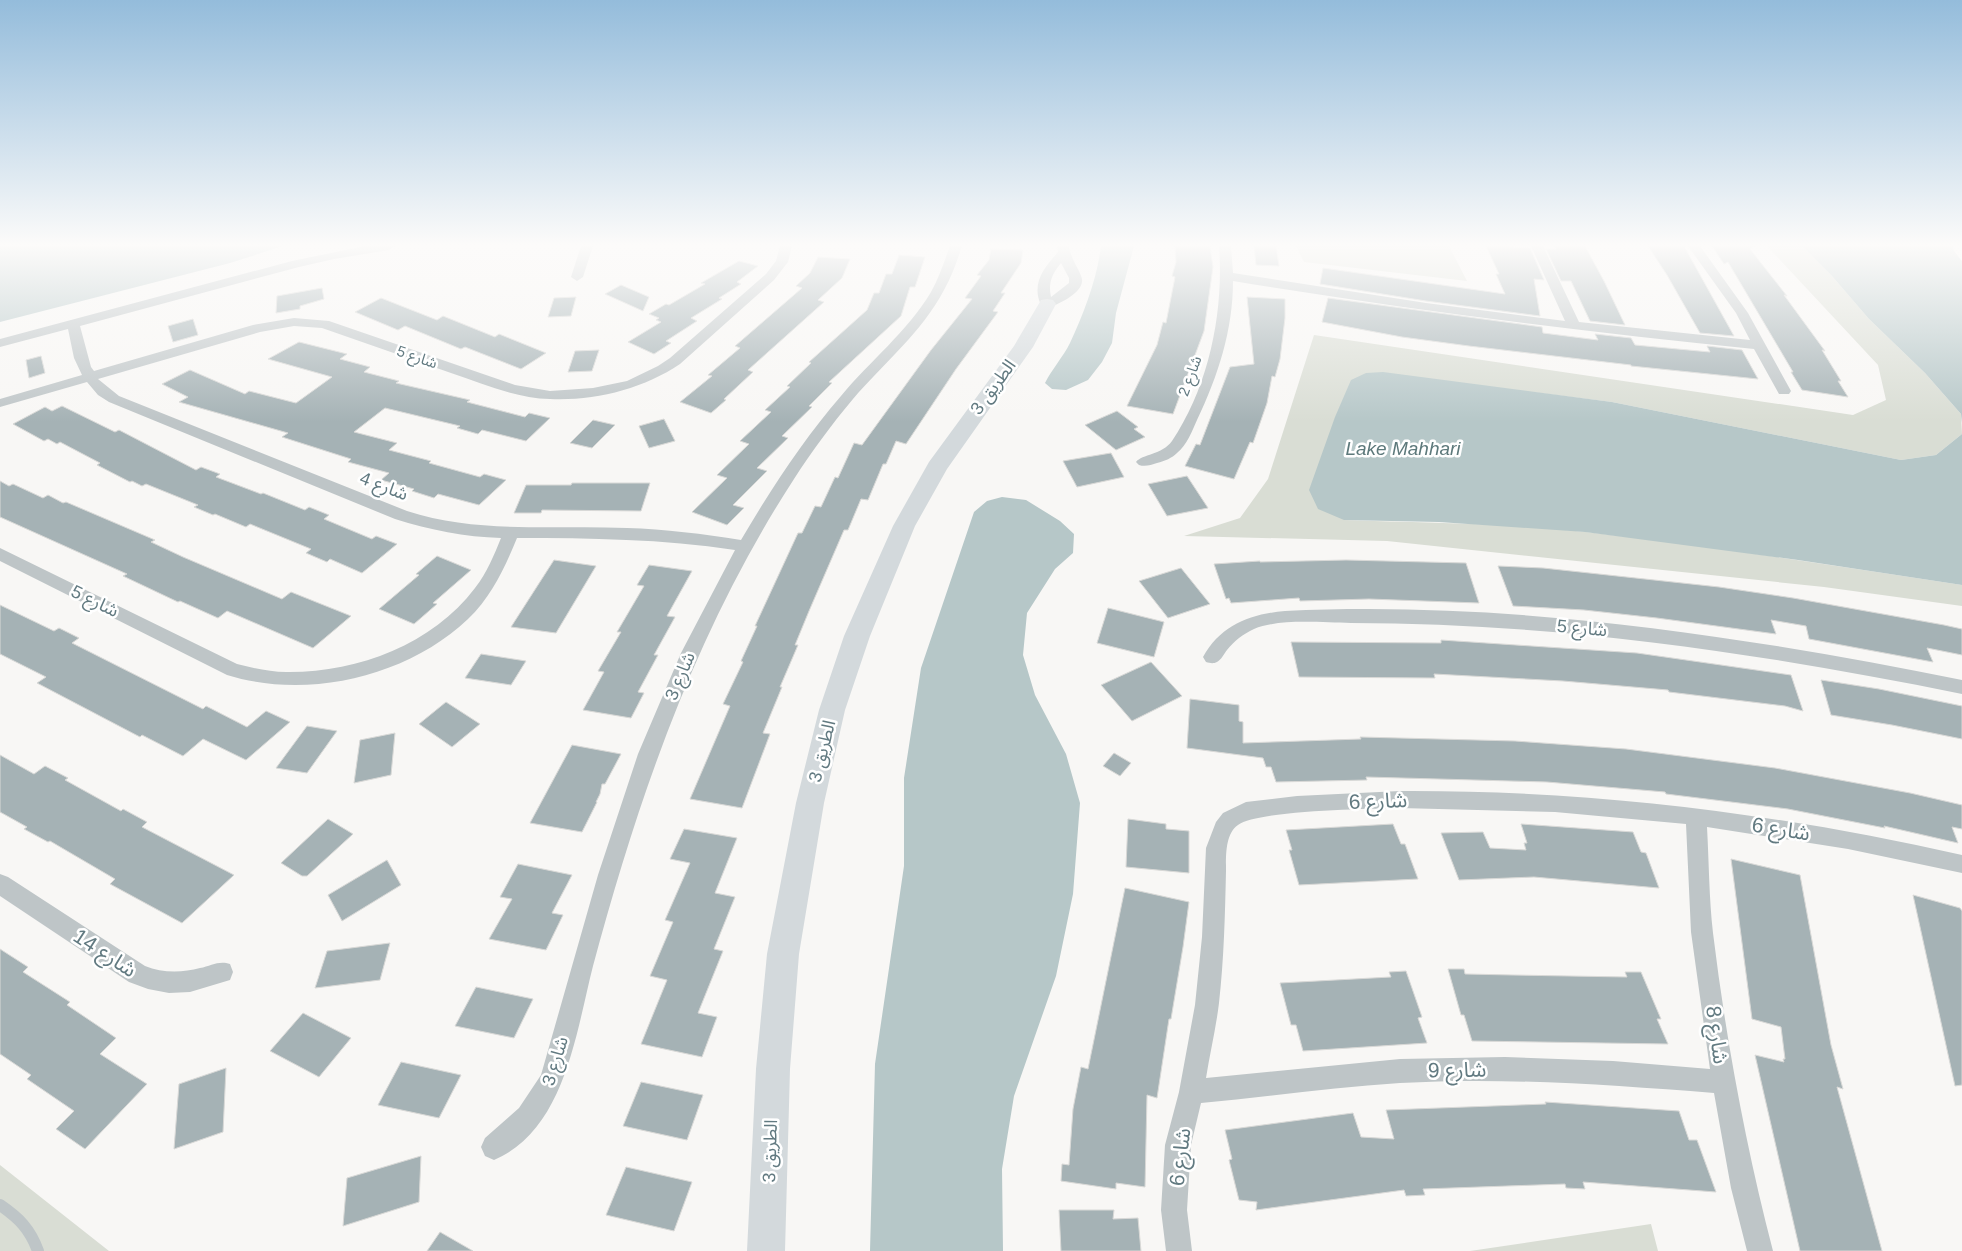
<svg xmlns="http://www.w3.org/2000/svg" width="1962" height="1251" viewBox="0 0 1962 1251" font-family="Arial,'Noto Sans Arabic',sans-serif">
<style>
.green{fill:#d9ddd4}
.water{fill:#b6c7c8}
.building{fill:#a5b2b5;stroke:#d9d9d7}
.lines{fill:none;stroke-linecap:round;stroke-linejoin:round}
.lane{stroke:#bec5c7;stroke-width:12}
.street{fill:#bec5c7;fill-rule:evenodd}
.secondary{fill:#d3d9dc;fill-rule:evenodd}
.labels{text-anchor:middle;stroke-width:5;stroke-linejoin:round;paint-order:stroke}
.far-street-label{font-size:15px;fill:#627a81;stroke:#fff}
.street-label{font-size:18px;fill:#627a81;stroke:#fff}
.water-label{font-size:19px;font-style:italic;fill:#5d797b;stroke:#fff}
.near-street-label{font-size:21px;fill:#627a81;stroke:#fff}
</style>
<rect width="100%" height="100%" fill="#f8f7f5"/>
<!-- green -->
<path class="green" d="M 1296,246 L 1449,246 L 1467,281 L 1304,262 Z
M 1767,246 L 1802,246 L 1832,276 L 1869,319 L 1925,373 L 1961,414 L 1962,434 L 1936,455 L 1901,460 L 1612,402 L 1531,392 L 1344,520 C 1425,523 1506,523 1586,532 C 1712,546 1837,566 1962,585 L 1962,606 L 1824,587 L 1387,541 L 1184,536 L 1240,518 L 1268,479 L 1314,335 L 1853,415 L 1886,400 L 1878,365 Z
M 0,1165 L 109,1251 L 0,1251 Z
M 1651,1224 L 1658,1251 L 1470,1251 Z"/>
<!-- water -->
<path class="water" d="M 0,246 L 283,246 L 230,263 L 0,322 Z
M 1101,246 L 1134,246 L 1116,313 L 1112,343 L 1102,362 L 1088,380 L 1066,390 L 1052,389 L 1045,383 C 1052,369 1063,357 1070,343 C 1084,313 1097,279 1101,246 Z
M 1802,246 L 1953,246 L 1954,251 L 1962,261 L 1962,423 L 1961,414 L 1925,373 L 1869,319 L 1832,276 Z
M 1383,372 L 1612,402 L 1901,460 L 1936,455 L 1962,434 L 1962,585 L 1798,560 L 1585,532 L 1439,522 L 1344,520 L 1318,509 L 1309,490 L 1335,417 L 1351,380 L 1366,373 Z
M 1002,497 L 1026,500 L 1060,521 L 1074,534 L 1073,553 L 1055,569 L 1027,613 L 1023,655 L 1035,695 L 1066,754 L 1080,803 L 1073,894 L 1056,976 L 1014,1096 L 1002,1169 L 1003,1251 L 870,1251 L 875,1064 L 904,866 L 904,778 L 921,668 L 974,512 L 987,501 Z"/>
<!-- building -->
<path class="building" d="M 1175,246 L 1210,246 L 1213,267 L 1204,331 L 1173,414 L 1127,406 L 1157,345 L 1163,322 L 1166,323 L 1175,277 L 1172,276 L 1176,262 Z
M 1254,246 L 1276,246 L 1279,266 L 1256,265 Z
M 1486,246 L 1530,248 L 1544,280 L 1534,279 L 1540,316 L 1426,301 L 1320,284 L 1323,268 L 1505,294 L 1496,274 L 1499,274 Z
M 1554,246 L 1585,246 L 1604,281 L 1625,325 L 1590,321 L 1571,281 L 1561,281 L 1546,249 L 1556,249 Z
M 1648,246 L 1684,246 L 1734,336 L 1700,333 L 1667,275 Z
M 1712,246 L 1755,246 L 1750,249 L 1787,296 L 1784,295 L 1825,351 L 1822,350 L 1841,381 L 1838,381 L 1848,397 L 1802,390 L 1791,372 L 1793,372 L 1728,262 L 1724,264 Z
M 991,249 L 1023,250 L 1021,263 L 1001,293 L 1005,293 L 993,311 L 998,312 L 956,369 L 906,444 L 896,441 L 886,464 L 883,464 L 868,500 L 861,499 L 848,530 L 844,530 L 809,611 L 795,645 L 798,645 L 780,687 L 782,687 L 763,733 L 770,734 L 742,808 L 690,799 L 730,706 L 723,704 L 743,662 L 741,661 L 757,626 L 755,626 L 798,533 L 802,533 L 815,506 L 821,507 L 835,477 L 838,478 L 854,443 L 862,445 L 931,350 L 972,299 L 965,298 L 981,276 L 977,275 L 989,260 Z
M 899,255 L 925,257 L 915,287 L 910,287 L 901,316 L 829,382 L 832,383 L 809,406 L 812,407 L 782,436 L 788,438 L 757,468 L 767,471 L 733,505 L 744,508 L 727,525 L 692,512 L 727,478 L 717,475 L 749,444 L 740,441 L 771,412 L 765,410 L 790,387 L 787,386 L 811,363 L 809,362 L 867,310 L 874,293 L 879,293 L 886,274 L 892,274 Z
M 818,257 L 850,259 L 842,278 L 818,300 L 824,302 L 748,370 L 753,372 L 724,399 L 726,400 L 711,413 L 680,402 L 712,376 L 708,375 L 740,348 L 735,346 L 802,288 L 796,286 L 810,273 Z
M 739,261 L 758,266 L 737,282 L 741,284 L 719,298 L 722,299 L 691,318 L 697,321 L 666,341 L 671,343 L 654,354 L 628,342 L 661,322 L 656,320 L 659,318 L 649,314 L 666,304 L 669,305 L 705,284 L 701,283 Z
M 621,285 L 649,297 L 643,311 L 605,294 Z
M 322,288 L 324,299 L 300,306 L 300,309 L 276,313 L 277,296 Z
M 576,297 L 571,316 L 548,317 L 554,298 Z
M 1247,297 L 1285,299 L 1285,318 L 1280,359 L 1275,377 L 1272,376 L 1267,403 L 1253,443 L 1250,442 L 1234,479 L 1185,466 L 1196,444 L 1200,445 L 1230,367 L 1254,364 Z
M 381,298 L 437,320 L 443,316 L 495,337 L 499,334 L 546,353 L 521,369 L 465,347 L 461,349 L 405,326 L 398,330 L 355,312 Z
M 1328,298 L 1542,327 L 1543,333 L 1598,340 L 1595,334 L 1631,338 L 1635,345 L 1710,352 L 1707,346 L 1742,350 L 1758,379 L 1631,366 L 1631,365 L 1469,346 L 1402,337 L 1322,322 Z
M 193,319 L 198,335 L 173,342 L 168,326 Z
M 299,342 L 347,354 L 340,359 L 370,367 L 364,372 L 399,381 L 396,383 L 470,400 L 467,402 L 525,417 L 529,413 L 550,418 L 526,441 L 482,430 L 478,434 L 457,428 L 460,426 L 385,408 L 354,432 L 397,443 L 389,450 L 431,461 L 429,463 L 480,477 L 484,474 L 506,480 L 479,505 L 438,494 L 434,498 L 412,491 L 414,489 L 381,480 L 389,473 L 348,462 L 351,459 L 282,437 L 288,433 L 179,402 L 188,397 L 162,384 L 190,370 L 245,394 L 249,391 L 296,403 L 332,377 L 268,359 Z
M 599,350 L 592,371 L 568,372 L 575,351 Z
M 41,356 L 45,373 L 29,378 L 26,360 Z
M 62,406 L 115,432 L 119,430 L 196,470 L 201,467 L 220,474 L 216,477 L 261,494 L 263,493 L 305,510 L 309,507 L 329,515 L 324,519 L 372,539 L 376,536 L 397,544 L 362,573 L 330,559 L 327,562 L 306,553 L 311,549 L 250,524 L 246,527 L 215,514 L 213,515 L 194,507 L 198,505 L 146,484 L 142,486 L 132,481 L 130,482 L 97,465 L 100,463 L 60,442 L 57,444 L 48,439 L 44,441 L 13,424 L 45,407 L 52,411 Z
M 1117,411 L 1138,427 L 1134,429 L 1145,437 L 1116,450 L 1085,425 Z
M 664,419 L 675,441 L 649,448 L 639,426 Z
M 593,420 L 615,425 L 592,448 L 570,443 Z
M 1111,453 L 1124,477 L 1077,487 L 1063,461 Z
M 1187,476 L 1208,508 L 1167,516 L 1148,484 Z
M 0,481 L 9,486 L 13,484 L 43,498 L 48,495 L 63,503 L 66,502 L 155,540 L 151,542 L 183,557 L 282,599 L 291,592 L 351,616 L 313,648 L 227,611 L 218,618 L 180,601 L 178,602 L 123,576 L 127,574 L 0,517 Z
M 572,483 L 650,483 L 641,511 L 542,510 L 541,513 L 514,513 L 526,485 L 571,485 Z
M 437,556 L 471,570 L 433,603 L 437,604 L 414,624 L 379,609 L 419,575 L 416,574 Z
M 554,560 L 596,566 L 556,633 L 511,627 Z
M 1346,560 L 1466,563 L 1479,603 L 1369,599 L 1300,601 L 1299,598 L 1231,603 L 1229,598 L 1226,599 L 1214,564 L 1260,561 L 1260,562 Z
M 649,565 L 692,571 L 667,616 L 675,617 L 654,655 L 658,655 L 638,692 L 644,693 L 631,718 L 583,710 L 604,672 L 598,671 L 621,632 L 617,632 L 644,586 L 637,585 Z
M 1498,566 L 1543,568 L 1719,587 L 1793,598 L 1944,625 L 1962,629 L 1962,655 L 1927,648 L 1933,662 L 1809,639 L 1806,626 L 1771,620 L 1776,634 L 1657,618 L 1584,610 L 1513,606 Z
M 1181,568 L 1210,604 L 1168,618 L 1139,581 Z
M 0,605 L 54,631 L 59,628 L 79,638 L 72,643 L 203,709 L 206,706 L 247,727 L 266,711 L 290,722 L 246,760 L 203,739 L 183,756 L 142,735 L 140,737 L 37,683 L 46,677 L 0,654 Z
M 1108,608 L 1164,622 L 1154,657 L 1097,643 Z
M 1441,640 L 1637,653 L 1791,675 L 1803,711 L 1785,706 L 1669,692 L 1668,690 L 1563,681 L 1434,674 L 1435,678 L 1299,677 L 1291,642 L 1441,643 Z
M 481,654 L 526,661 L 511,685 L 465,678 Z
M 1151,662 L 1182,696 L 1132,721 L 1101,685 Z
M 1821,680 L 1879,689 L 1962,706 L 1962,739 L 1892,725 L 1831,715 Z
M 1190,699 L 1239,705 L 1239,721 L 1243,722 L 1243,743 L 1331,740 L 1361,739 L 1360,737 L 1515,741 L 1626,749 L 1775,768 L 1910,793 L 1962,805 L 1962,829 L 1952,827 L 1958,843 L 1884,826 L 1885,828 L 1788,809 L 1666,794 L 1665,792 L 1547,782 L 1366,777 L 1367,780 L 1276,782 L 1271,767 L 1266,767 L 1263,758 L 1187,748 Z
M 446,702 L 480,724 L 452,747 L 419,724 Z
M 307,726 L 337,731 L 307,773 L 276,768 Z
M 395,733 L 391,775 L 354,783 L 360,740 Z
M 572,745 L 621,754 L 605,784 L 602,784 L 600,794 L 596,802 L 597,802 L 582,832 L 530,823 Z
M 1114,753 L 1131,763 L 1120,776 L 1103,766 Z
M 0,755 L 34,774 L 45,766 L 68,778 L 65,780 L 121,811 L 123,809 L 147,822 L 142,827 L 234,875 L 182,923 L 110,884 L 115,879 L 50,841 L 48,842 L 24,829 L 27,827 L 0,812 Z
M 328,819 L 353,834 L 307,876 L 302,876 L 281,863 Z
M 1128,819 L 1166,824 L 1166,829 L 1189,831 L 1189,873 L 1126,867 Z
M 1393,824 L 1401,844 L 1405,844 L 1418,879 L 1299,885 L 1289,850 L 1292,850 L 1286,830 Z
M 1521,824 L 1633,832 L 1641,852 L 1646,853 L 1659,888 L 1534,877 L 1459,880 L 1441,833 L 1483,832 L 1490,848 L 1526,850 L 1524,843 L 1527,843 Z
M 684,829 L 737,838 L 715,893 L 735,897 L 714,949 L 723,951 L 698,1013 L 717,1017 L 702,1057 L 641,1044 L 667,980 L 650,976 L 673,922 L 665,920 L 690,863 L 670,859 Z
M 1731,859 L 1800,875 L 1831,1045 L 1843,1089 L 1837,1087 L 1882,1251 L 1800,1251 L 1755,1055 L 1784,1062 L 1783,1059 L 1785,1059 L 1781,1027 L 1752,1019 Z
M 387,860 L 401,885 L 342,921 L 328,895 Z
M 518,864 L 572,875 L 552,913 L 563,915 L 546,950 L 489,939 L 512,899 L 500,897 Z
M 1125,888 L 1189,902 L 1183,947 L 1171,1019 L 1169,1019 L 1157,1098 L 1147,1095 L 1145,1187 L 1116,1183 L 1116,1189 L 1061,1181 L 1062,1164 L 1069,1165 L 1073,1109 L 1081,1067 L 1088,1069 Z
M 1913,895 L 1960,908 L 1962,911 L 1962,1085 L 1955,1086 Z
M 390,943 L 380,980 L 315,988 L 327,951 Z
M 0,949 L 28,967 L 23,972 L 70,1002 L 67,1005 L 116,1038 L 100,1054 L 147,1084 L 85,1149 L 56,1129 L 74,1111 L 27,1079 L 31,1075 L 0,1054 Z
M 1448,969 L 1464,969 L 1465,974 L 1512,975 L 1627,977 L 1625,972 L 1641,972 L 1661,1019 L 1657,1019 L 1668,1044 L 1472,1041 L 1464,1015 L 1461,1015 Z
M 1406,971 L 1422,1017 L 1418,1018 L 1427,1043 L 1303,1051 L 1296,1025 L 1291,1025 L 1280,983 L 1391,977 L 1389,972 Z
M 476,987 L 533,999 L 514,1038 L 455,1026 Z
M 303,1013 L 351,1038 L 319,1077 L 270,1051 Z
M 401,1062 L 461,1075 L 439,1118 L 378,1105 Z
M 226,1068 L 223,1132 L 174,1149 L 179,1084 Z
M 641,1082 L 703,1095 L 687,1140 L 623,1126 Z
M 1545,1102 L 1679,1111 L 1689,1140 L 1697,1140 L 1716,1192 L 1583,1182 L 1585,1189 L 1566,1188 L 1565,1184 L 1423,1189 L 1425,1195 L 1406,1196 L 1404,1190 L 1256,1210 L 1257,1202 L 1239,1200 L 1229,1160 L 1232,1159 L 1225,1130 L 1353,1113 L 1361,1137 L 1394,1139 L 1386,1110 L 1546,1104 Z
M 421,1156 L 419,1202 L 343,1226 L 347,1178 Z
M 626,1167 L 692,1182 L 674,1231 L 606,1215 Z
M 1059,1210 L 1114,1210 L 1113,1219 L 1138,1218 L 1141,1251 L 1061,1251 Z
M 440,1232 L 473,1251 L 427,1251 Z"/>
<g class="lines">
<!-- lane -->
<path class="lane" d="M 0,1205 C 19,1218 30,1229 38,1251"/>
<!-- street -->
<path class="street" d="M 365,246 L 395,246 L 389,250 L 334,259 L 299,267 L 80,326 L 91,367 L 94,371 L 253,325 L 294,318 L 329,321 L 515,385 L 550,391 L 593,388 L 627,381 L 658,366 L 670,358 L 766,274 L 776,261 L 780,246 L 792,246 L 788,262 L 774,280 L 680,364 C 643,389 595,401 550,399 C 516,398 483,384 451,373 C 408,358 365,343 322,328 L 294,326 L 260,332 L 98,379 L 119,396 L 407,511 C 478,534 553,525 627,528 C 665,529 703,534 741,540 C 771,489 803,440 841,396 C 870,361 907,332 931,292 C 939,278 944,262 950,246 L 962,246 C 957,261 952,276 944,290 C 922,332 884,363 853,399 C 832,424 812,451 794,479 C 697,628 639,795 593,966 C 576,1032 565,1130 494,1160 L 485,1156 L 481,1147 L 485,1138 L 519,1108 L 541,1075 L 598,875 L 638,754 L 681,653 L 735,550 C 662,539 591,538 517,538 C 505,567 492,596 468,619 C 407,677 307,700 227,675 L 0,561 L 0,548 L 237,664 C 253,668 270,672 286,672 C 356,673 432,645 475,588 C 487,573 494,555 501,538 C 465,537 430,530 395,519 L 109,402 L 98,395 L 87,382 L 0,407 L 0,399 L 82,375 L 74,358 L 68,329 L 0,347 L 0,339 L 292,261 Z
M 581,246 L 593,246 L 583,277 L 577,281 L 571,277 Z
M 1057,246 L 1069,246 C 1071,260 1080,270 1082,279 C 1084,293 1057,305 1047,308 C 1042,306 1041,305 1039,300 C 1033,280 1046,266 1058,252 ZM 1061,263 L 1069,278 L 1069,283 L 1051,297 C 1048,283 1052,274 1061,263 Z
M 1219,246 L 1231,246 L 1233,273 L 1426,303 L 1565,321 L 1531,246 L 1543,246 L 1579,322 L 1750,340 L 1736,313 L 1688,246 L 1700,246 L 1748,313 L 1791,391 L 1789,394 L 1779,394 L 1754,349 C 1580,332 1406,309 1233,281 C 1233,330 1218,376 1197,420 C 1192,431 1187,445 1177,453 C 1172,458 1165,461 1157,463 C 1151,465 1145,467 1139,465 L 1136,462 C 1142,454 1162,455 1172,441 C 1209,386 1224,312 1219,246 Z
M 1285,611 C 1510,600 1742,636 1962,680 L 1962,694 C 1760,653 1557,623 1351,623 C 1323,623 1280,618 1254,629 C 1243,634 1234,641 1227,650 C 1224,654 1221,660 1217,662 C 1213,664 1210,663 1206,662 L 1203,657 C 1221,625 1250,614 1285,611 Z
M 1400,791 C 1589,790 1777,813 1962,855 L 1962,873 L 1848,849 L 1707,827 C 1709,862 1709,898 1713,933 C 1726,1040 1746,1147 1773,1251 L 1747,1251 L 1731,1188 L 1714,1093 C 1610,1085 1505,1077 1400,1083 C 1334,1087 1267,1097 1201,1103 L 1191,1145 L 1187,1210 L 1192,1251 L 1166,1251 L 1161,1210 L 1165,1145 L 1179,1092 L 1195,1005 L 1202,937 L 1206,848 L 1216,822 L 1223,813 L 1246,802 L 1297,796 ZM 1400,808 L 1555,812 L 1686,824 L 1691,932 L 1710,1069 L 1613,1061 L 1505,1057 L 1400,1059 L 1206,1078 C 1210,1053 1216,1028 1219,1003 C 1224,959 1225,915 1226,871 C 1226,856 1225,834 1238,825 C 1258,810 1370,809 1400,808 Z
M 0,874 L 8,877 L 145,966 C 162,973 182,973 200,968 C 211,966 219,960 230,964 L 233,972 L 230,980 L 190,992 L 169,993 L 148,989 L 129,982 L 0,896 Z"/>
<!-- secondary -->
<path class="secondary" d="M 1047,299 L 1053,300 L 1056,304 L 1033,347 L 947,469 L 915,526 L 870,636 L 845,710 L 824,803 L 799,954 L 790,1069 L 785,1251 L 747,1251 L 756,1069 L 767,954 L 796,803 L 819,710 L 844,636 L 893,526 L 929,462 L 1014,346 L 1041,300 Z"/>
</g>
<!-- sky -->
<linearGradient id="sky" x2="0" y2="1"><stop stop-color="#94bcdb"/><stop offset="0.58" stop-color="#fcfbfa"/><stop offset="1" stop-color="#fcfbfa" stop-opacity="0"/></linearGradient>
<rect width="1962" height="422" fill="url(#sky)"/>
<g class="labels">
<!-- far-street labels -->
<g class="far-street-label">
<text transform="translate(417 357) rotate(19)" y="5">شارع 5</text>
<text transform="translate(1190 376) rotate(-70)" y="5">شارع 2</text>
</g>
<!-- street labels -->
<g class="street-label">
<text transform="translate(993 387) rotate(-54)" y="6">3 الطريق</text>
<text transform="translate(384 486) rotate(21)" y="6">شارع 4</text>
<text transform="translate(95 601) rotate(26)" y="6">شارع 5</text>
<text transform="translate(1582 628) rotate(5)" y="6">شارع 5</text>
<text transform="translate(680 676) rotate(-67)" y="6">شارع 3</text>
<text transform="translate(822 751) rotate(-76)" y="6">3 الطريق</text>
<text transform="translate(555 1061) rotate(-73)" y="6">شارع 3</text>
<text transform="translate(770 1151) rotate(-88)" y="6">3 الطريق</text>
</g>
<!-- water labels -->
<g class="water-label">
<text x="1403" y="455">Lake Mahhari</text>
</g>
<!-- near-street labels -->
<g class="near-street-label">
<text transform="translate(1378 801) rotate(-2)" y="7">شارع 6</text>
<text transform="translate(1781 829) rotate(9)" y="7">شارع 6</text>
<text transform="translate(105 953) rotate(33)" y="7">شارع 14</text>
<text transform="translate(1717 1035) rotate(82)" y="7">شارع 8</text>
<text transform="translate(1457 1070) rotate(-1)" y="7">شارع 9</text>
<text transform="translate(1180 1157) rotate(-83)" y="7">شارع 6</text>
</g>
</g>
</svg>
